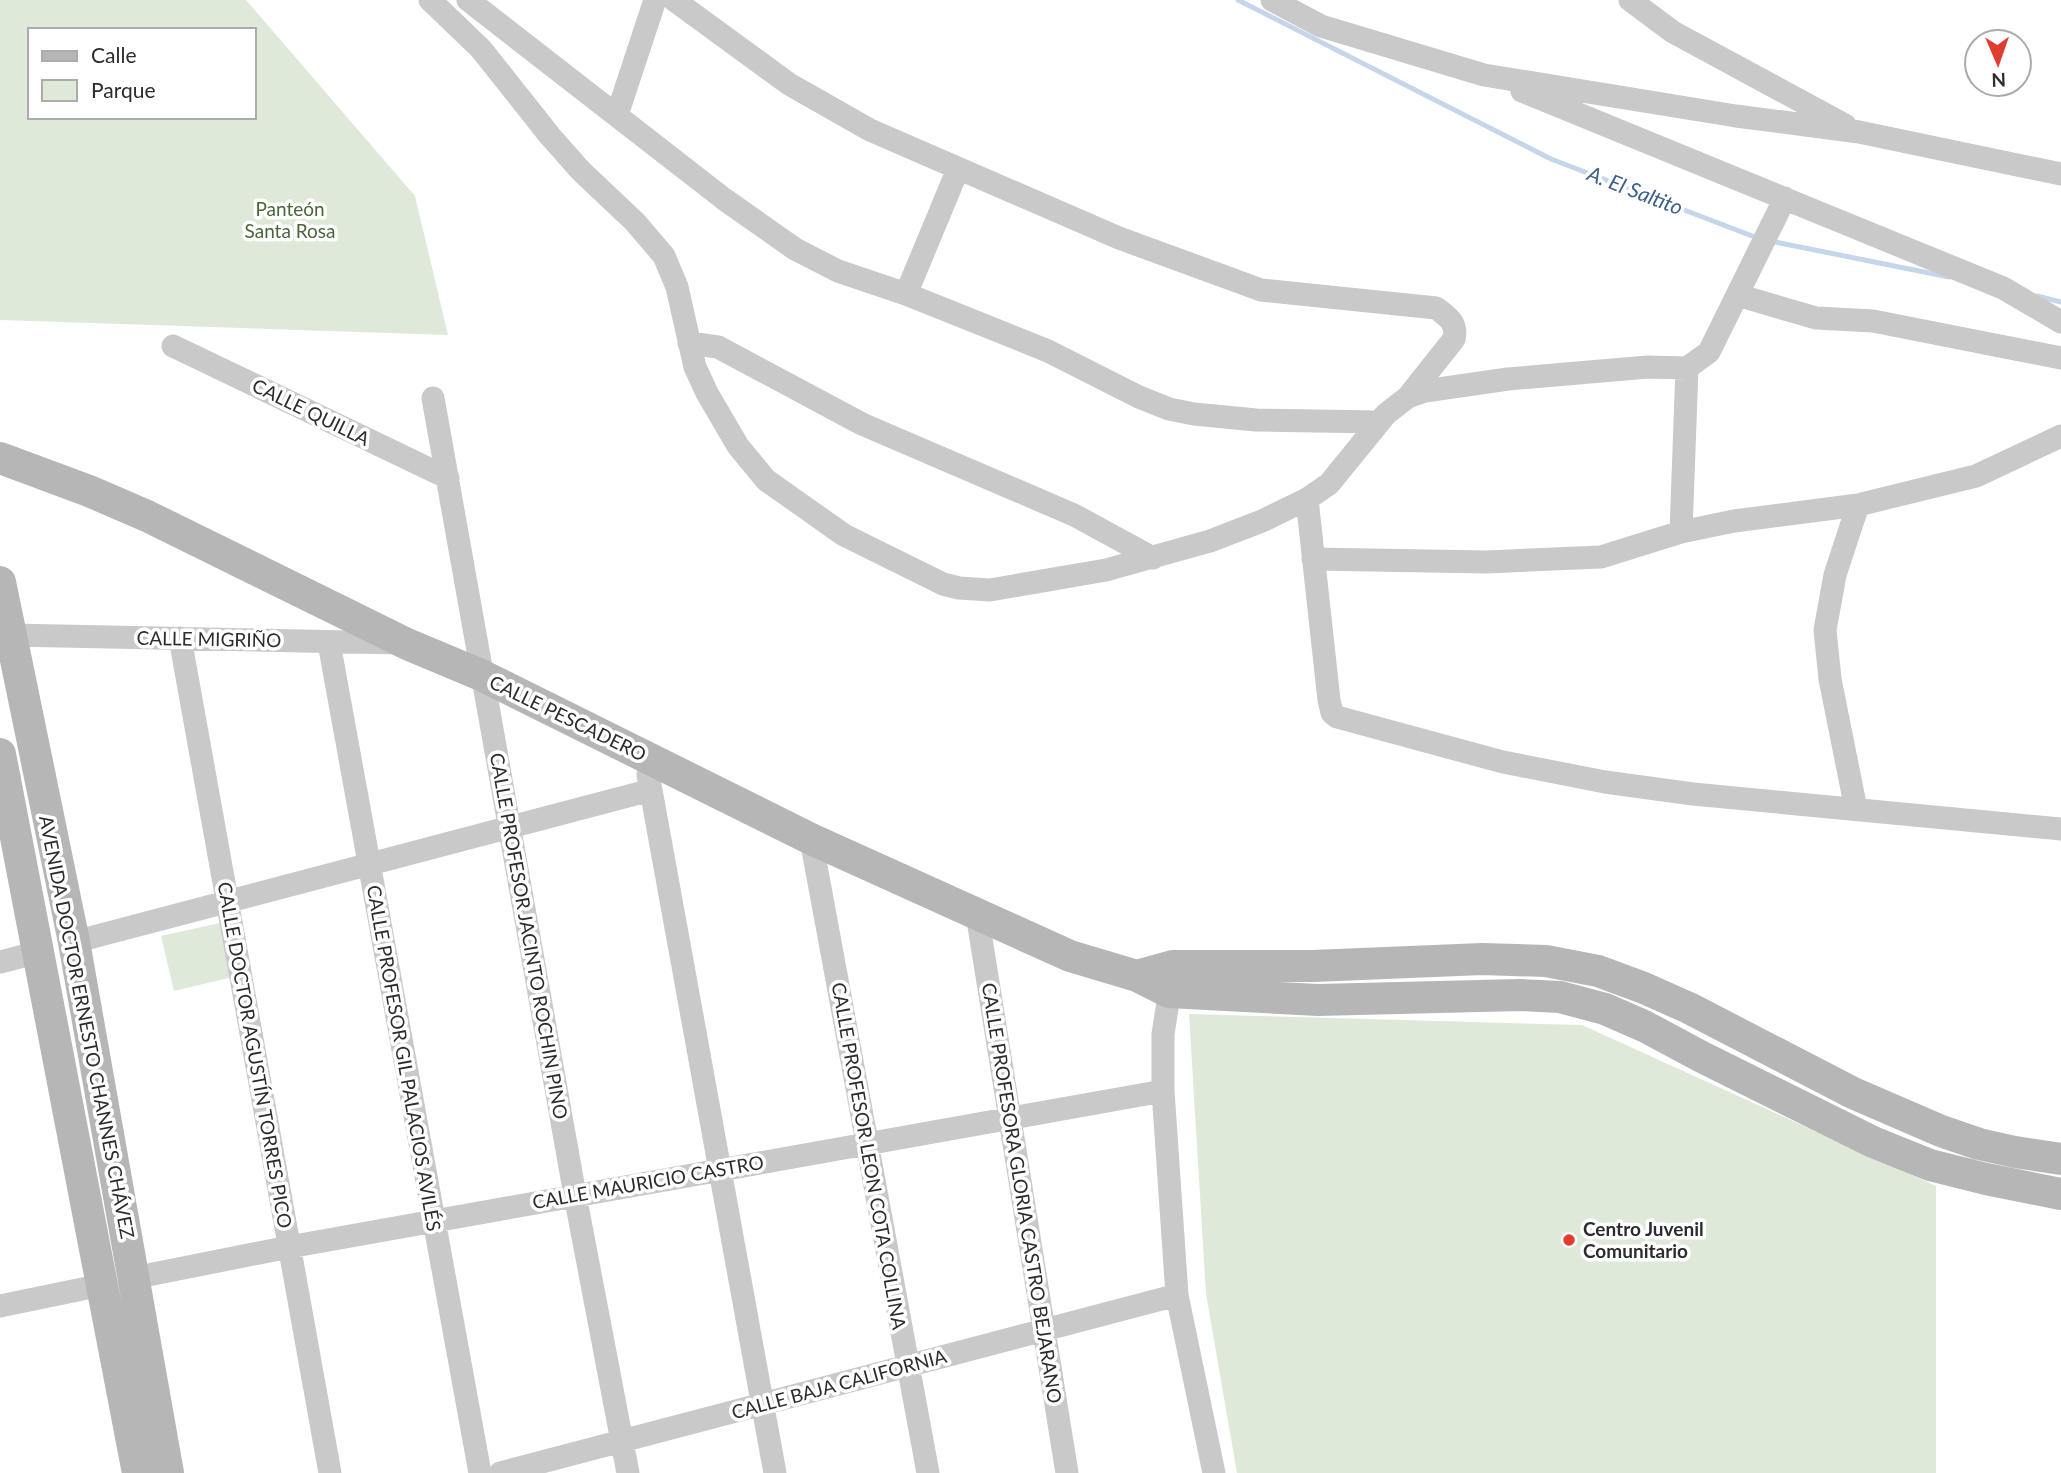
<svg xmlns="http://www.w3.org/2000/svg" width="2061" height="1473" viewBox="0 0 2061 1473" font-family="Lato,sans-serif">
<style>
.green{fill:#dfe9d9;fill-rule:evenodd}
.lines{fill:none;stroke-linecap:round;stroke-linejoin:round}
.stream{stroke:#c5d5ea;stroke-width:5}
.street{stroke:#c9c9c9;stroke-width:23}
.secondary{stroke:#b6b6b6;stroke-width:32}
.poi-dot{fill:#e13d2f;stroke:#fff;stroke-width:2.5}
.labels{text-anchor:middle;stroke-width:7;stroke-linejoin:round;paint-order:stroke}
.park-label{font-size:19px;fill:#48663a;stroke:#fff}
.street-label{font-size:19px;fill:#2c2c2c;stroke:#fff}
.poi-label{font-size:19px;font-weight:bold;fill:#2c2c2c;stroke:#fff;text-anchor:start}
.water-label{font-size:21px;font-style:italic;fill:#3c608b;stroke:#fff}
</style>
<rect width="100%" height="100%" fill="#fff"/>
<!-- green -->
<path class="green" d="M 0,0 L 246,0 L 415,196 L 448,335 L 0,320 ZM 30,30 L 254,30 L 254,117 L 30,117 Z
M 224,922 L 237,976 L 174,991 L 161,936 Z
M 1189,1014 L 1582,1025 L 1936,1186 L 1936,1473 L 1237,1473 L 1206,1294 Z"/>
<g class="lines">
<!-- stream -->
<path class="stream" d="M 1238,0 L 1551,159 L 1760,239
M 1770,241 L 1949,277
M 2037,296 L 2061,302"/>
<!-- street -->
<path class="street" d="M 430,0 L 481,49 L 550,136 L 581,171 L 635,222 L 664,256 L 677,287 L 695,367 L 707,393 L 738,446 L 766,480 L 844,535 L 943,584 L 959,588 L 990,590 L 1106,570 L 1210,541 L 1262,521 L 1307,499 L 1329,484 L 1386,414 L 1408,397 L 1425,391 L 1508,379 L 1648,367 L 1687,368 L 1709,352 L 1785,198
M 468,0 L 724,199 L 795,249 L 838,271 L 906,294 L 1048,351 L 1139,397 L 1169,409 L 1194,414 L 1256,420 L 1378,422
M 674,0 L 789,84 L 870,130 L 1119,238 L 1261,290 L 1436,308 C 1447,316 1458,323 1454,339 L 1408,397
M 1272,0 L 1321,26 L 1484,75 L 1736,116 L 1859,132 L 2061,174
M 1630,0 L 1673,32 L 1845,125
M 1522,91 L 2003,288 L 2061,322
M 617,115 L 655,0
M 906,294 L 958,169
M 1737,295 L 1816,318 L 1873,321 L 2061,358
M 689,343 L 718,347 L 862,424 L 1074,515 L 1153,558
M 173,346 L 448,478
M 433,398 L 575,1195 L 628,1473
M 1307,499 L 1329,700 L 1332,713 L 1337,717 L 1503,762 L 1605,782 L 1693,794 L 2061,829
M 1681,532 L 1687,368
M 1313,559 L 1486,562 L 1601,557 L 1681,532 L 1734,521 L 1858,505 L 1976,476 L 2061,436
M 11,635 L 401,643
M 180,638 L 330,1473
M 329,643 L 480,1473
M 651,790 L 775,1473
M 1856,809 L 1830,679 L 1825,630 L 1835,575 L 1858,505
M 811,839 L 928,1473
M 977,914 L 1067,1473
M 74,942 L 651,790 L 648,775
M 0,962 L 39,952
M 1172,977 L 1163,1034 L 1163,1091 L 1177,1295 L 1214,1473
M 133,1278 L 289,1247 L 1163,1091
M 0,1306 L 102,1285
M 500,1473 L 1177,1295"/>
<!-- secondary -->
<path class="secondary" d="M 0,458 L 89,491 L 147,516 L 407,644 L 481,675 L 811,839 L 1070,956 L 1137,976 L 1169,992 L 1318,1000 L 1520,995 L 1560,997 L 1605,1009 L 1644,1026 L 1700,1056 L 1873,1142 L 1930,1165 L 1986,1179 L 2061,1194
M 0,582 L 74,942 L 168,1473
M 0,754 L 138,1473
M 1137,976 L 1173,966 L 1313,966 L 1482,959 L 1546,961 L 1598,971 L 1644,988 L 1689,1008 L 1853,1093 L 1941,1131 L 1979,1144 L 2015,1152 L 2061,1159"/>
</g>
<!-- markers -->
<circle class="poi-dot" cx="1569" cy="1240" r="7"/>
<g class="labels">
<!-- park labels -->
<g class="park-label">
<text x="290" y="216">Panteón<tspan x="290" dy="22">Santa Rosa</tspan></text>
</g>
<!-- street labels -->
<g class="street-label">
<text transform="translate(311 412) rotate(26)" y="7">CALLE QUILLA</text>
<text transform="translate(209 639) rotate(1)" y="7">CALLE MIGRIÑO</text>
<text transform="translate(568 718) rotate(26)" y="7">CALLE PESCADERO</text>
<text transform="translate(529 936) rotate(80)" y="7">CALLE PROFESOR JACINTO ROCHIN PINO</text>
<text transform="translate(87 1027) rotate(79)" y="7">AVENIDA DOCTOR ERNESTO CHANNES CHÁVEZ</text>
<text transform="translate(255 1055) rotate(80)" y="7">CALLE DOCTOR AGUSTÍN TORRES PICO</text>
<text transform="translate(404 1058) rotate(80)" y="7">CALLE PROFESOR GIL PALACIOS AVILÉS</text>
<text transform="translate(869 1156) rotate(80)" y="7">CALLE PROFESOR LEON COTA COLLINA</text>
<text transform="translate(648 1182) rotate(-10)" y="7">CALLE MAURICIO CASTRO</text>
<text transform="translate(1022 1193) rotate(81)" y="7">CALLE PROFESORA GLORIA CASTRO BEJARANO</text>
<text transform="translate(839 1384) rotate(-15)" y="7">CALLE BAJA CALIFORNIA</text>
</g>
<!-- poi labels -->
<g class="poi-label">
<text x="1583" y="1236">Centro Juvenil<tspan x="1583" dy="22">Comunitario</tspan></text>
</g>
<!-- water labels -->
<g class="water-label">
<text transform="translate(1635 191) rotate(21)" y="7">A. El Saltito</text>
</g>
</g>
<!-- legend -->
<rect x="28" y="28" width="228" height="91" fill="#ffffff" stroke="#ababab" stroke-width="2"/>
<rect x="42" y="51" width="35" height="10" fill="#b6b6b6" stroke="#ababab" stroke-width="2"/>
<text x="91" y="63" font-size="21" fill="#2c2c2c">Calle</text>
<rect x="42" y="80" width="35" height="21" fill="#dfe9d9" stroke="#ababab" stroke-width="2"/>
<text x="91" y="98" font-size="21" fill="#2c2c2c">Parque</text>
<!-- north arrow -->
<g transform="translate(1998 63) rotate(178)"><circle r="33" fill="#ffffff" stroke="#ababab" stroke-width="2"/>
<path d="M0-5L12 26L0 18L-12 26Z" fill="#e13d2f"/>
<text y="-10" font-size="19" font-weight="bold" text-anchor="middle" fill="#2c2c2c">N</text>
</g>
</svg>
